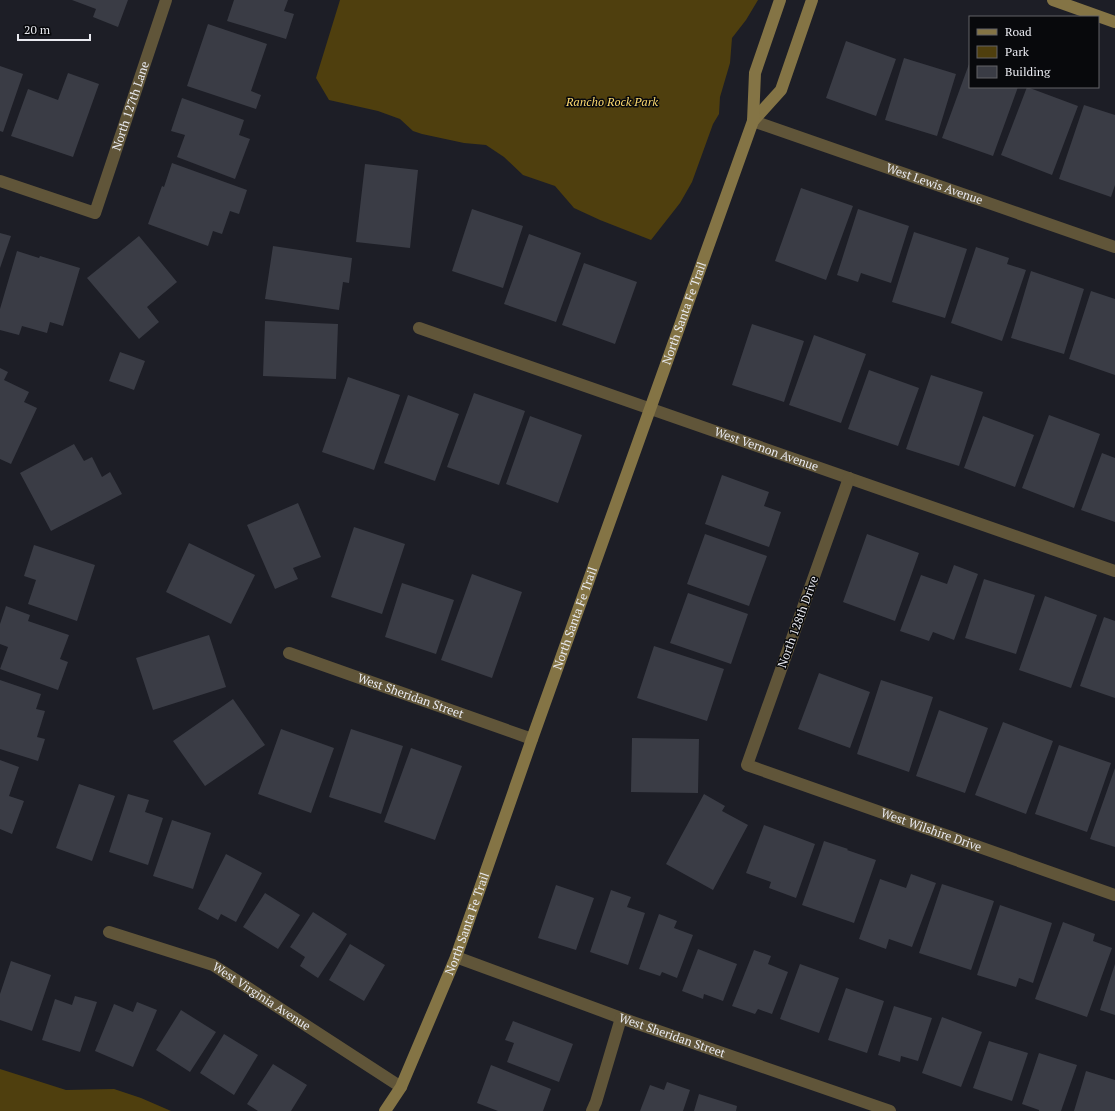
<svg xmlns="http://www.w3.org/2000/svg" width="1115" height="1111" viewBox="0 0 1115 1111" font-family="'PT Serif',serif">
<style>
.green{fill:#4f3f0e}
.building{fill:#3a3c45}
.lines{fill:none;stroke-linecap:round;stroke-linejoin:round}
.street{stroke:#605539;stroke-width:12}
.secondary{stroke:#847445;stroke-width:12}
.labels{text-anchor:middle;stroke-width:3;stroke-linejoin:round;paint-order:stroke}
.park-label{font-size:12px;font-style:italic;fill:#fbd86f;stroke:#08090c}
.street-label{font-size:12px;fill:#e9eaf0;stroke:#08090c}
</style>
<rect width="100%" height="100%" fill="#1d1e26"/>
<!-- green -->
<path class="green" d="M 340,0 L 758,0 L 746,20 L 732,38 L 730,63 L 720,97 L 719,114 L 713,124 L 692,182 L 680,203 L 651,240 L 600,220 L 574,208 L 555,186 L 523,175 L 504,157 L 486,145 L 464,143 L 422,134 L 413,131 L 400,119 L 378,111 L 329,100 L 316,78 Z
M 0,1069 L 66,1090 L 114,1089 L 141,1098 L 171,1111 L 0,1111 Z"/>
<!-- building -->
<path class="building" d="M 72,0 L 128,0 L 118,27 L 93,17 L 96,9 Z
M 234,0 L 288,0 L 284,11 L 294,14 L 286,39 L 227,21 Z
M 208,24 L 267,44 L 251,91 L 261,95 L 256,109 L 187,86 Z
M 846,41 L 896,59 L 876,116 L 826,98 Z
M 904,58 L 956,74 L 937,136 L 885,120 Z
M 969,64 L 970,64 L 970,87 L 1018,87 L 993,156 L 942,138 Z
M 0,66 L 23,74 L 3,132 L 0,131 Z
M 68,73 L 99,84 L 73,157 L 11,136 L 28,89 L 58,100 Z
M 1027,87 L 1078,106 L 1052,175 L 1001,155 Z
M 182,98 L 244,120 L 239,135 L 250,139 L 235,179 L 177,157 L 185,135 L 171,131 Z
M 1084,105 L 1115,115 L 1115,185 L 1111,197 L 1059,179 Z
M 172,163 L 247,190 L 239,214 L 230,211 L 222,234 L 213,231 L 208,246 L 148,224 L 162,186 L 164,187 Z
M 365,164 L 418,170 L 410,248 L 356,242 Z
M 801,188 L 853,206 L 826,280 L 775,261 Z
M 472,209 L 523,226 L 503,288 L 452,271 Z
M 858,209 L 909,226 L 891,283 L 861,273 L 858,282 L 837,275 Z
M 914,232 L 967,249 L 945,318 L 892,302 Z
M 0,233 L 11,236 L 0,268 Z
M 529,234 L 581,253 L 556,322 L 504,304 Z
M 139,236 L 177,282 L 147,307 L 159,322 L 139,339 L 87,278 Z
M 273,246 L 352,258 L 349,283 L 343,282 L 339,310 L 265,299 Z
M 976,247 L 1009,258 L 1007,264 L 1026,270 L 1002,341 L 951,323 Z
M 17,251 L 39,258 L 40,256 L 80,268 L 63,326 L 50,322 L 47,333 L 22,326 L 19,335 L 0,330 L 0,309 Z
M 584,263 L 637,282 L 615,344 L 562,325 Z
M 1031,271 L 1084,289 L 1064,354 L 1011,338 Z
M 1091,291 L 1115,299 L 1115,375 L 1069,359 Z
M 265,321 L 338,324 L 336,379 L 263,376 Z
M 752,324 L 804,341 L 784,402 L 732,385 Z
M 814,335 L 866,354 L 841,423 L 789,405 Z
M 120,352 L 145,361 L 134,390 L 109,381 Z
M 0,368 L 8,372 L 4,380 L 29,392 L 24,402 L 37,408 L 11,464 L 0,459 Z
M 869,370 L 919,388 L 898,446 L 848,429 Z
M 931,375 L 983,392 L 959,466 L 906,449 Z
M 348,377 L 400,395 L 374,470 L 322,452 Z
M 474,393 L 525,411 L 499,485 L 447,467 Z
M 408,395 L 459,414 L 435,481 L 384,463 Z
M 1049,415 L 1100,434 L 1074,508 L 1022,488 Z
M 530,416 L 582,435 L 558,503 L 506,484 Z
M 983,416 L 1034,435 L 1015,487 L 964,468 Z
M 74,444 L 84,461 L 92,457 L 102,477 L 110,472 L 122,494 L 51,531 L 20,473 Z
M 1102,453 L 1115,458 L 1115,522 L 1081,510 Z
M 722,475 L 769,492 L 764,506 L 781,512 L 769,547 L 705,524 Z
M 298,503 L 321,557 L 293,568 L 298,579 L 275,589 L 247,525 Z
M 354,527 L 405,544 L 382,614 L 331,597 Z
M 705,534 L 767,556 L 749,606 L 687,584 Z
M 867,534 L 919,553 L 895,621 L 843,602 Z
M 189,543 L 255,575 L 231,624 L 166,592 Z
M 34,545 L 95,565 L 77,621 L 28,604 L 36,580 L 24,576 Z
M 954,565 L 978,574 L 954,640 L 933,632 L 929,641 L 900,631 L 921,575 L 947,584 Z
M 472,574 L 522,592 L 492,678 L 441,660 Z
M 984,579 L 1035,595 L 1016,654 L 965,638 Z
M 402,583 L 454,600 L 436,654 L 385,637 Z
M 688,593 L 748,614 L 731,664 L 670,643 Z
M 1045,596 L 1097,615 L 1071,688 L 1019,670 Z
M 6,606 L 30,615 L 28,621 L 69,635 L 60,659 L 68,662 L 58,690 L 0,669 L 8,647 L 0,644 L 0,624 Z
M 1104,617 L 1115,621 L 1115,698 L 1080,686 Z
M 209,635 L 226,687 L 153,710 L 136,658 Z
M 654,646 L 724,669 L 707,721 L 637,698 Z
M 819,673 L 870,692 L 850,748 L 798,729 Z
M 0,680 L 41,694 L 36,709 L 45,711 L 37,737 L 45,739 L 38,761 L 0,749 Z
M 881,680 L 933,697 L 909,772 L 857,754 Z
M 233,699 L 265,745 L 205,786 L 173,741 Z
M 939,710 L 988,728 L 965,793 L 916,776 Z
M 1003,722 L 1053,741 L 1026,814 L 975,795 Z
M 281,729 L 334,748 L 311,813 L 258,794 Z
M 351,729 L 403,746 L 381,814 L 329,797 Z
M 632,738 L 699,739 L 698,793 L 631,792 Z
M 1059,745 L 1111,763 L 1087,832 L 1035,814 Z
M 411,748 L 462,766 L 435,840 L 384,822 Z
M 0,760 L 19,767 L 9,796 L 24,801 L 12,834 L 0,829 Z
M 1115,768 L 1115,847 L 1090,839 Z
M 79,784 L 115,796 L 92,861 L 56,848 Z
M 128,794 L 149,800 L 145,812 L 163,818 L 148,865 L 109,852 Z
M 704,794 L 725,806 L 722,811 L 748,825 L 713,890 L 666,864 Z
M 172,820 L 211,833 L 193,889 L 153,876 Z
M 764,825 L 815,844 L 796,898 L 769,888 L 771,882 L 746,873 Z
M 824,841 L 848,849 L 847,850 L 876,860 L 854,923 L 802,905 Z
M 226,854 L 262,873 L 236,922 L 221,914 L 218,920 L 198,909 Z
M 911,874 L 936,883 L 912,947 L 889,939 L 886,949 L 859,939 L 880,879 L 906,888 Z
M 942,884 L 994,901 L 971,970 L 919,953 Z
M 556,885 L 594,898 L 576,950 L 538,938 Z
M 611,890 L 631,897 L 627,907 L 645,913 L 628,965 L 590,952 Z
M 265,893 L 300,915 L 278,949 L 243,927 Z
M 1000,905 L 1052,923 L 1033,983 L 1019,978 L 1016,987 L 977,975 Z
M 313,912 L 347,934 L 318,978 L 300,966 L 305,957 L 290,947 Z
M 659,914 L 677,921 L 674,928 L 693,935 L 677,978 L 662,972 L 660,976 L 639,969 Z
M 1063,922 L 1095,934 L 1093,941 L 1112,948 L 1087,1017 L 1035,999 Z
M 350,944 L 385,965 L 364,1001 L 329,980 Z
M 698,949 L 737,964 L 723,1001 L 704,994 L 703,999 L 682,991 Z
M 754,950 L 771,956 L 768,964 L 788,972 L 772,1014 L 758,1009 L 755,1014 L 732,1006 Z
M 11,961 L 51,975 L 32,1031 L 0,1020 L 0,994 Z
M 800,964 L 839,978 L 819,1033 L 780,1019 Z
M 1115,964 L 1115,1015 L 1100,1010 Z
M 846,988 L 884,1001 L 867,1053 L 828,1040 Z
M 75,996 L 97,1002 L 80,1052 L 42,1040 L 55,999 L 72,1005 Z
M 137,1002 L 157,1010 L 133,1067 L 95,1051 L 114,1004 L 133,1012 Z
M 894,1006 L 932,1018 L 918,1061 L 901,1056 L 900,1062 L 878,1055 Z
M 181,1010 L 216,1032 L 190,1072 L 156,1050 Z
M 942,1017 L 982,1032 L 961,1087 L 922,1073 Z
M 513,1021 L 573,1044 L 559,1082 L 507,1062 L 514,1043 L 505,1040 Z
M 224,1034 L 258,1055 L 234,1095 L 200,1073 Z
M 989,1041 L 1028,1053 L 1012,1101 L 973,1088 Z
M 1039,1053 L 1077,1065 L 1061,1111 L 1039,1111 L 1039,1110 L 1022,1104 Z
M 273,1064 L 307,1085 L 291,1111 L 258,1111 L 247,1104 Z
M 491,1065 L 551,1089 L 543,1111 L 498,1111 L 477,1103 Z
M 1086,1071 L 1115,1080 L 1115,1111 L 1074,1111 Z
M 667,1082 L 690,1090 L 683,1111 L 640,1111 L 650,1085 L 664,1090 Z
M 699,1094 L 737,1106 L 736,1111 L 694,1111 Z"/>
<g class="lines">
<!-- street -->
<g class="street">
<path id="s1" d="M 753,121 L 1115,247"/>
<path id="s2" d="M 0,181 L 95,213 L 166,0"/>
<path id="s3" d="M 419,328 L 1115,571"/>
<path id="s4" d="M 849,478 L 747,765 L 1115,895"/>
<path id="s5" d="M 289,653 L 532,739"/>
<path id="s6" d="M 109,932 L 213,965 L 401,1087"/>
<path id="s7" d="M 456,957 L 621,1018 L 890,1111"/>
<path d="M 592,1111 L 596,1102 L 621,1018"/>
</g>
<!-- secondary -->
<g class="secondary">
<path d="M 1053,0 L 1115,22"/>
<path d="M 753,121 L 781,90 L 812,0"/>
<path id="s8" d="M 385,1111 L 401,1087 L 456,957 L 532,739 L 753,121 L 755,73 L 780,0"/>
</g>
</g>
<g class="labels">
<!-- park labels -->
<g class="park-label">
<text x="612" y="106">Rancho Rock Park</text>
</g>
<!-- street labels -->
<g class="street-label">
<text dy="4" stroke="none"><textPath href="#s2" startOffset="213">North 127th Lane</textPath></text>
<text dy="4" stroke="none"><textPath href="#s1" startOffset="192">West Lewis Avenue</textPath></text>
<text dy="4" stroke="none"><textPath href="#s8" startOffset="853">North Santa Fe Trail</textPath></text>
<text dy="4" stroke="none"><textPath href="#s3" startOffset="368">West Vernon Avenue</textPath></text>
<text dy="4" stroke="none"><textPath href="#s8" startOffset="529">North Santa Fe Trail</textPath></text>
<text transform="translate(798 622) rotate(-70)" y="4">North 128th Drive</text>
<text dy="4" stroke="none"><textPath href="#s5" startOffset="129">West Sheridan Street</textPath></text>
<text dy="4" stroke="none"><textPath href="#s4" startOffset="500">West Wilshire Drive</textPath></text>
<text dy="4" stroke="none"><textPath href="#s8" startOffset="205">North Santa Fe Trail</textPath></text>
<text dy="4" stroke="none"><textPath href="#s6" startOffset="167">West Virginia Avenue</textPath></text>
<text dy="4" stroke="none"><textPath href="#s7" startOffset="230">West Sheridan Street</textPath></text>
</g>
</g>
<!-- legend -->
<rect x="969" y="16" width="130" height="72" fill="#08090c" stroke="#626367"/>
<rect x="977" y="29" width="20" height="6" fill="#847445" stroke="#626367"/>
<text x="1005" y="36" font-size="12" fill="#e9eaf0">Road</text>
<rect x="977" y="46" width="20" height="12" fill="#4f3f0e" stroke="#626367"/>
<text x="1005" y="56" font-size="12" fill="#e9eaf0">Park</text>
<rect x="977" y="66" width="20" height="12" fill="#3a3c45" stroke="#626367"/>
<text x="1005" y="76" font-size="12" fill="#e9eaf0">Building</text>
<!-- scale -->
<path d="M18 34v6h72v-6" fill="none" stroke="#e9eaf0" stroke-width="2"/>
<text x="24" y="34" font-size="12" fill="#e9eaf0" stroke="#08090c" stroke-width="3" paint-order="stroke">20 m</text>
</svg>
